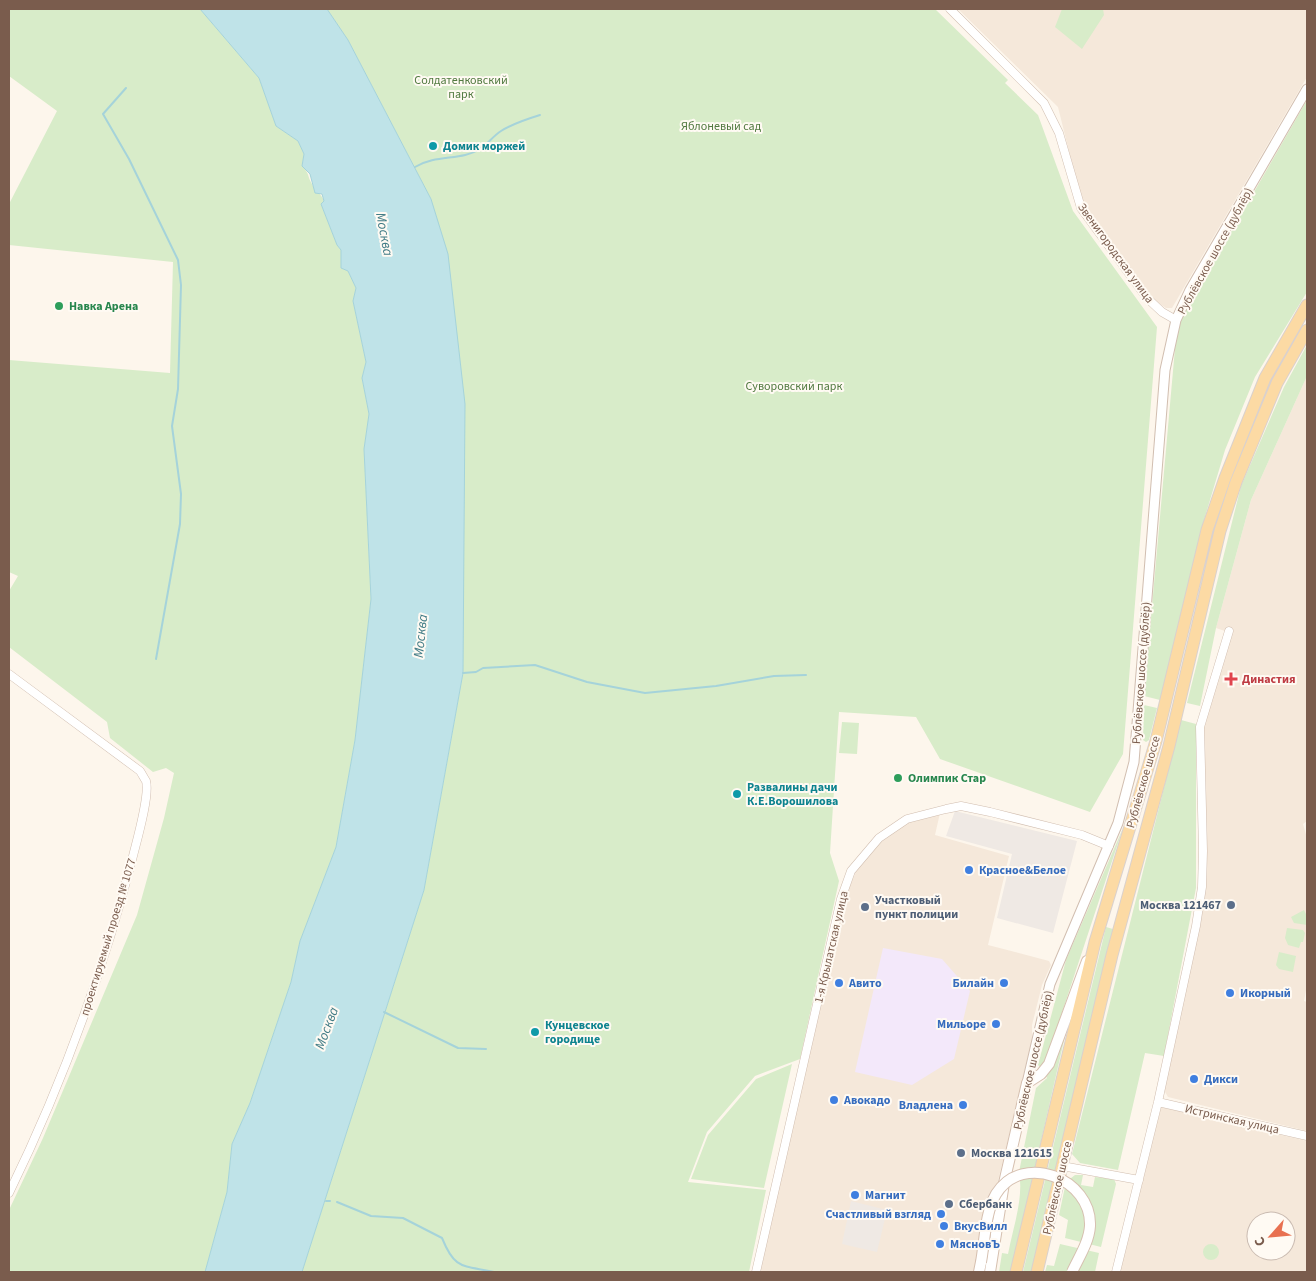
<svg xmlns="http://www.w3.org/2000/svg" width="1316" height="1281" viewBox="0 0 1316 1281" font-family="'Source Sans 3',sans-serif">
<style>
.residential{fill:#f5e8da;fill-rule:evenodd}
.industrial{fill:#efe9e4}
.education{fill:#f3e8fa}
.green{fill:#d8ecc9}
.water{fill:#bfe3e8;stroke:#a5d3da}
.lines{fill:none;stroke-linecap:round;stroke-linejoin:round}
.stream{stroke:#a5d3da;stroke-width:2}
.minor-casing{stroke:#d1beb0;stroke-width:9}
.tertiary-casing{stroke:#d1beb0;stroke-width:11}
.secondary-casing{stroke:#d6c0b0;stroke-width:12}
.primary-casing{stroke:#dad1cd;stroke-width:13}
.minor{stroke:#fff;stroke-width:8}
.tertiary{stroke:#fff;stroke-width:9}
.secondary{stroke:#fff;stroke-width:10}
.primary{stroke:#fcdaa4;stroke-width:11}
.secondary-bridge-casing{stroke:#d6c0b0;stroke-width:12;stroke-linecap:butt}
.secondary-bridge{stroke:#fff;stroke-width:10}
.culture-dot{fill:#0f9aa8;stroke:#fffaf3;stroke-width:2}
.leisure-dot{fill:#2e9e5b;stroke:#fffaf3;stroke-width:2}
.health-dot{fill:#e0444e;stroke:#fffaf3;stroke-width:2}
.shop-dot{fill:#3f7fe0;stroke:#fffaf3;stroke-width:2}
.service-dot{fill:#5c6f8a;stroke:#fffaf3;stroke-width:2}
.labels{text-anchor:middle;stroke-width:4;stroke-linejoin:round;paint-order:stroke}
.park-label{font-size:12px;fill:#527a41;stroke:#fffaf3}
.culture-label{font-size:12px;font-weight:bold;fill:#0d838f;stroke:#fffaf3;text-anchor:start}
.street-label{font-size:12px;fill:#7a5c4d;stroke:#fffaf3}
.leisure-label{font-size:12px;font-weight:bold;fill:#27864d;stroke:#fffaf3;text-anchor:start}
.health-label{font-size:12px;font-weight:bold;fill:#be3a42;stroke:#fffaf3;text-anchor:start}
.shop-label{font-size:12px;font-weight:bold;fill:#366cbe;stroke:#fffaf3;text-anchor:start}
.service-label{font-size:12px;font-weight:bold;fill:#4e5e75;stroke:#fffaf3;text-anchor:start}
.water-label{font-size:14px;font-style:italic;fill:#427c86;stroke:#fffaf3}
</style>
<rect width="100%" height="100%" fill="#fdf6ec"/>
<!-- residential -->
<path class="residential" d="M 958,9 L 1307,9 L 1307,77 L 1172,308 L 1166,308 L 1157,302 L 1142,285 L 1081,200 L 1058,107 Z
M 1307,376 L 1307,821 L 1303,824 L 1307,838 L 1307,985 L 1304,1001 L 1307,1002 L 1307,1131 L 1168,1097 L 1164,1090 L 1199,927 L 1202,729 L 1231,633 L 1216,628 L 1251,500 Z
M 940,813 L 935,835 L 1009,856 L 988,945 L 1049,961 L 1051,965 L 1042,985 L 1032,1025 L 1032,1040 L 976,1272 L 754,1272 L 844,900 L 858,867 L 882,841 L 909,821 Z
M 1161,1107 L 1307,1141 L 1307,1272 L 1120,1272 ZM 1256,1221 L 1286,1221 L 1286,1251 L 1256,1251 Z"/>
<!-- industrial -->
<path class="industrial" d="M 955,811 L 1077,841 L 1053,933 L 997,918 L 1012,854 L 946,836 Z
M 851,1201 L 887,1210 L 877,1252 L 842,1244 Z"/>
<!-- education -->
<path class="education" d="M 883,948 L 942,959 L 970,991 L 954,1059 L 912,1085 L 855,1072 Z"/>
<!-- green -->
<path class="green" d="M 9,9 L 200,9 L 259,78 L 276,126 L 298,141 L 304,154 L 302,166 C 310,174 307,176 312,184 C 315,191 321,193 324,201 L 321,204 L 337,245 L 341,250 L 341,268 L 348,271 L 356,288 L 353,301 L 366,362 L 362,378 L 369,414 L 364,449 L 371,599 L 355,740 L 336,847 L 300,941 L 291,982 L 250,1103 L 232,1144 L 227,1192 L 205,1272 L 9,1272 L 9,1210 L 43,1138 L 137,915 L 164,818 L 174,773 L 166,768 L 153,772 L 110,738 L 107,722 L 9,647 L 9,591 L 18,576 L 9,572 L 9,360 L 170,373 L 173,262 L 9,245 L 9,204 L 57,111 L 9,76 Z
M 327,9 L 935,9 L 1008,80 L 1005,83 L 1038,115 L 1073,211 L 1157,327 L 1123,754 L 1090,812 L 940,759 L 916,717 L 839,712 L 830,853 L 839,881 L 800,1059 L 755,1076 L 707,1132 L 688,1182 L 766,1190 L 749,1272 L 302,1272 L 424,890 L 463,673 L 431,199 L 348,40 Z
M 1062,9 L 1103,9 L 1104,15 L 1082,49 L 1055,27 Z
M 1307,100 L 1307,292 L 1255,377 L 1225,450 L 1204,520 L 1160,700 L 1144,696 L 1177,326 Z
M 1307,345 L 1307,376 L 1251,500 L 1216,628 L 1200,706 L 1187,703 L 1241,486 L 1284,387 Z
M 1144,705 L 1157,708 L 1149,740 L 1146,742 L 1143,740 Z
M 1181,720 L 1196,724 L 1196,888 L 1164,1056 L 1145,1053 L 1118,1170 L 1080,1163 L 1072,1154 Z
M 842,722 L 859,723 L 857,754 L 839,753 Z
M 1123,828 L 1047,1058 L 1041,1068 L 1038,1065 L 1066,960 Z
M 1304,910 L 1307,916 L 1307,925 L 1294,923 L 1291,917 Z
M 1106,927 L 1113,929 L 1038,1248 L 1032,1272 L 1023,1272 Z
M 1287,928 L 1303,930 L 1305,933 L 1303,942 L 1301,942 L 1299,948 L 1288,945 L 1285,938 Z
M 1279,952 L 1296,956 L 1293,972 L 1279,969 L 1276,965 Z
M 1071,1010 L 1011,1272 L 999,1272 L 1002,1253 L 1008,1254 C 1013,1227 1024,1198 1019,1172 L 1036,1088 L 1047,1078 L 1046,1076 L 1053,1065 Z
M 792,1064 L 764,1188 L 691,1179 L 708,1135 L 756,1079 Z
M 1083,1175 L 1081,1185 L 1093,1187 L 1095,1177 L 1114,1179 L 1116,1184 L 1101,1247 L 1065,1238 L 1068,1220 L 1059,1215 L 1066,1182 L 1075,1175 Z
M 1060,1244 L 1099,1253 L 1095,1272 L 1077,1272 L 1069,1268 L 1067,1272 L 1045,1272 L 1047,1265 L 1054,1266 Z
M1203 1252a8 8 0 1 1 16 0a8 8 0 1 1-16 0Z"/>
<!-- water -->
<path class="water" d="M 200,9 L 327,9 L 348,40 L 431,199 L 448,254 L 465,404 L 463,673 L 424,890 L 302,1272 L 205,1272 L 227,1192 L 232,1144 L 250,1103 L 291,982 L 300,941 L 336,847 L 355,740 L 371,599 L 364,449 L 369,414 L 362,378 L 366,362 L 353,301 L 356,288 L 348,271 L 341,268 L 341,250 L 337,245 L 321,204 L 324,201 L 322,194 L 315,193 L 310,174 L 302,166 L 304,154 L 298,141 L 276,126 L 259,78 Z"/>
<g class="lines">
<!-- stream -->
<path class="stream" d="M 126,88 L 103,114 L 129,159 L 178,260 L 181,285 L 178,389 L 172,426 L 181,494 L 180,524 L 156,659
M 415,167 C 437,154 461,161 480,149 C 488,144 493,136 501,131 C 512,124 527,119 540,115
M 463,673 L 476,672 L 483,668 L 535,665 L 587,682 L 645,693 L 716,686 L 774,676 L 806,675
M 384,1012 L 458,1048 L 486,1049
M 326,1201 L 330,1201
M 337,1202 L 371,1216 L 403,1218 L 442,1238 C 455,1270 462,1265 494,1272"/>
<!-- minor casing -->
<g class="minor-casing">
<path id="minor" d="M 950,9 L 1044,103 L 1059,133 L 1081,208 L 1147,298 L 1162,312 L 1176,320
M 9,674 L 140,771 C 142,774 144,778 146,781 C 150,795 137,840 133,856 C 103,972 62,1085 9,1193
M 1158,1102 L 1307,1136
M 1062,1166 L 1139,1180
M 756,1272 L 841,899 L 851,871 L 879,838 L 907,819 L 946,809 L 961,806 L 990,812 L 1082,835 L 1109,846
M 1116,1272 L 1158,1102 L 1196,926 L 1202,887 L 1203,851 L 1200,727 L 1229,631"/>
</g>
<!-- tertiary casing -->
<g class="tertiary-casing">
<path id="tertiary" d="M 1027,1083 L 1050,984 L 1118,823 L 1134,762 L 1165,370 L 1176,320 L 1190,290 L 1307,89"/>
</g>
<!-- secondary casing -->
<g class="secondary-casing">
<path id="secondary" d="M 979,1272 L 981,1262
M 990,1272 L 1004,1183 L 1027,1083 L 1041,1074 L 1049,1064 L 1087,961"/>
</g>
<!-- primary casing -->
<g class="primary-casing">
<path id="primary" d="M 1016,1272 L 1095,942 L 1156,741 L 1207,530 L 1225,478 L 1265,378 L 1307,305
M 1037,1272 L 1112,955 L 1169,746 L 1220,531 L 1236,482 L 1277,383 L 1307,330"/>
</g>
<!-- minor -->
<use href="#minor" class="minor"/>
<!-- tertiary -->
<use href="#tertiary" class="tertiary"/>
<!-- secondary -->
<use href="#secondary" class="secondary"/>
<!-- primary -->
<use href="#primary" class="primary"/>
<!-- secondary-bridge casing -->
<g class="secondary-bridge-casing">
<path id="secondary-bridge" d="M 981,1262 C 985,1240 985,1213 996,1194 C 1023,1151 1092,1179 1090,1226 C 1089,1242 1079,1257 1072,1272"/>
</g>
<!-- secondary-bridge -->
<use href="#secondary-bridge" class="secondary-bridge"/>
</g>
<!-- markers -->
<g class="culture-dot">
<circle cx="433" cy="146" r="5"/>
<circle cx="737" cy="794" r="5"/>
<circle cx="535" cy="1032" r="5"/>
</g>
<g class="leisure-dot">
<circle cx="59" cy="306" r="5"/>
<circle cx="898" cy="778" r="5"/>
</g>
<path class="health-dot" d="M1228.5 671.5h5v5h5v5h-5v5h-5v-5h-5v-5h5z"/>
<g class="shop-dot">
<circle cx="969" cy="870" r="5"/>
<circle cx="839" cy="983" r="5"/>
<circle cx="1004" cy="983" r="5"/>
<circle cx="1230" cy="993" r="5"/>
<circle cx="996" cy="1024" r="5"/>
<circle cx="1194" cy="1079" r="5"/>
<circle cx="834" cy="1100" r="5"/>
<circle cx="963" cy="1105" r="5"/>
<circle cx="855" cy="1195" r="5"/>
<circle cx="941" cy="1214" r="5"/>
<circle cx="944" cy="1226" r="5"/>
<circle cx="940" cy="1244" r="5"/>
</g>
<g class="service-dot">
<circle cx="1231" cy="905" r="5"/>
<circle cx="865" cy="907" r="5"/>
<circle cx="961" cy="1153" r="5"/>
<circle cx="949" cy="1204" r="5"/>
</g>
<g class="labels">
<!-- park labels -->
<g class="park-label">
<text x="461" y="84">Солдатенковский<tspan x="461" dy="14">парк</tspan></text>
<text x="721" y="130">Яблоневый сад</text>
<text x="794" y="390">Суворовский парк</text>
</g>
<!-- culture labels -->
<g class="culture-label">
<text x="443" y="150">Домик моржей</text>
<text x="747" y="791">Развалины дачи<tspan x="747" dy="14">К.Е.Ворошилова</tspan></text>
<text x="545" y="1029">Кунцевское<tspan x="545" dy="14">городище</tspan></text>
</g>
<!-- street labels -->
<g class="street-label">
<text transform="translate(1215 251) rotate(-61)" y="4">Рублёвское шоссе (дублёр)</text>
<text transform="translate(1116 253) rotate(54)" y="4">Звенигородская улица</text>
<text transform="translate(1141 673) rotate(-86)" y="4">Рублёвское шоссе (дублёр)</text>
<text transform="translate(1143 782) rotate(-74)" y="4">Рублёвское шоссе</text>
<text transform="translate(108 937) rotate(-73)" y="4">проектируемый проезд № 1077</text>
<text transform="translate(831 947) rotate(-77)" y="4">1-я Крылатская улица</text>
<text transform="translate(1033 1060) rotate(-77)" y="4">Рублёвское шоссе (дублёр)</text>
<text transform="translate(1232 1119) rotate(13)" y="4">Истринская улица</text>
<text transform="translate(1057 1188) rotate(-77)" y="4">Рублёвское шоссе</text>
</g>
<!-- leisure labels -->
<g class="leisure-label">
<text x="69" y="310">Навка Арена</text>
<text x="908" y="782">Олимпик Стар</text>
</g>
<!-- health labels -->
<g class="health-label">
<text x="1242" y="683">Династия</text>
</g>
<!-- shop labels -->
<g class="shop-label">
<text x="979" y="874">Красное&amp;Белое</text>
<text x="849" y="987">Авито</text>
<text x="994" y="987" text-anchor="end">Билайн</text>
<text x="1240" y="997">Икорный</text>
<text x="986" y="1028" text-anchor="end">Мильоре</text>
<text x="1204" y="1083">Дикси</text>
<text x="844" y="1104">Авокадо</text>
<text x="953" y="1109" text-anchor="end">Владлена</text>
<text x="865" y="1199">Магнит</text>
<text x="931" y="1218" text-anchor="end">Счастливый взгляд</text>
<text x="954" y="1230">ВкусВилл</text>
<text x="950" y="1248">МясновЪ</text>
</g>
<!-- service labels -->
<g class="service-label">
<text x="875" y="904">Участковый<tspan x="875" dy="14">пункт полиции</tspan></text>
<text x="1221" y="909" text-anchor="end">Москва 121467</text>
<text x="971" y="1157">Москва 121615</text>
<text x="959" y="1208">Сбербанк</text>
</g>
<!-- water labels -->
<g class="water-label">
<text transform="translate(385 234) rotate(79)" y="5">Москва</text>
<text transform="translate(420 636) rotate(-84)" y="5">Москва</text>
<text transform="translate(326 1028) rotate(-70)" y="5">Москва</text>
</g>
</g>
<!-- border -->
<rect width="1316" height="1281" fill="none" stroke="#7a5c4d" stroke-width="20"/>
<!-- north arrow -->
<g transform="translate(1271 1236) rotate(243)"><circle r="24" fill="#fffaf3" stroke="#cabbb1"/>
<path d="M0-4L9 19L0 12L-9 19Z" fill="#e87050"/>
<text y="-8" font-size="14" font-weight="bold" text-anchor="middle" fill="#7a5c4d">С</text>
</g>
</svg>
